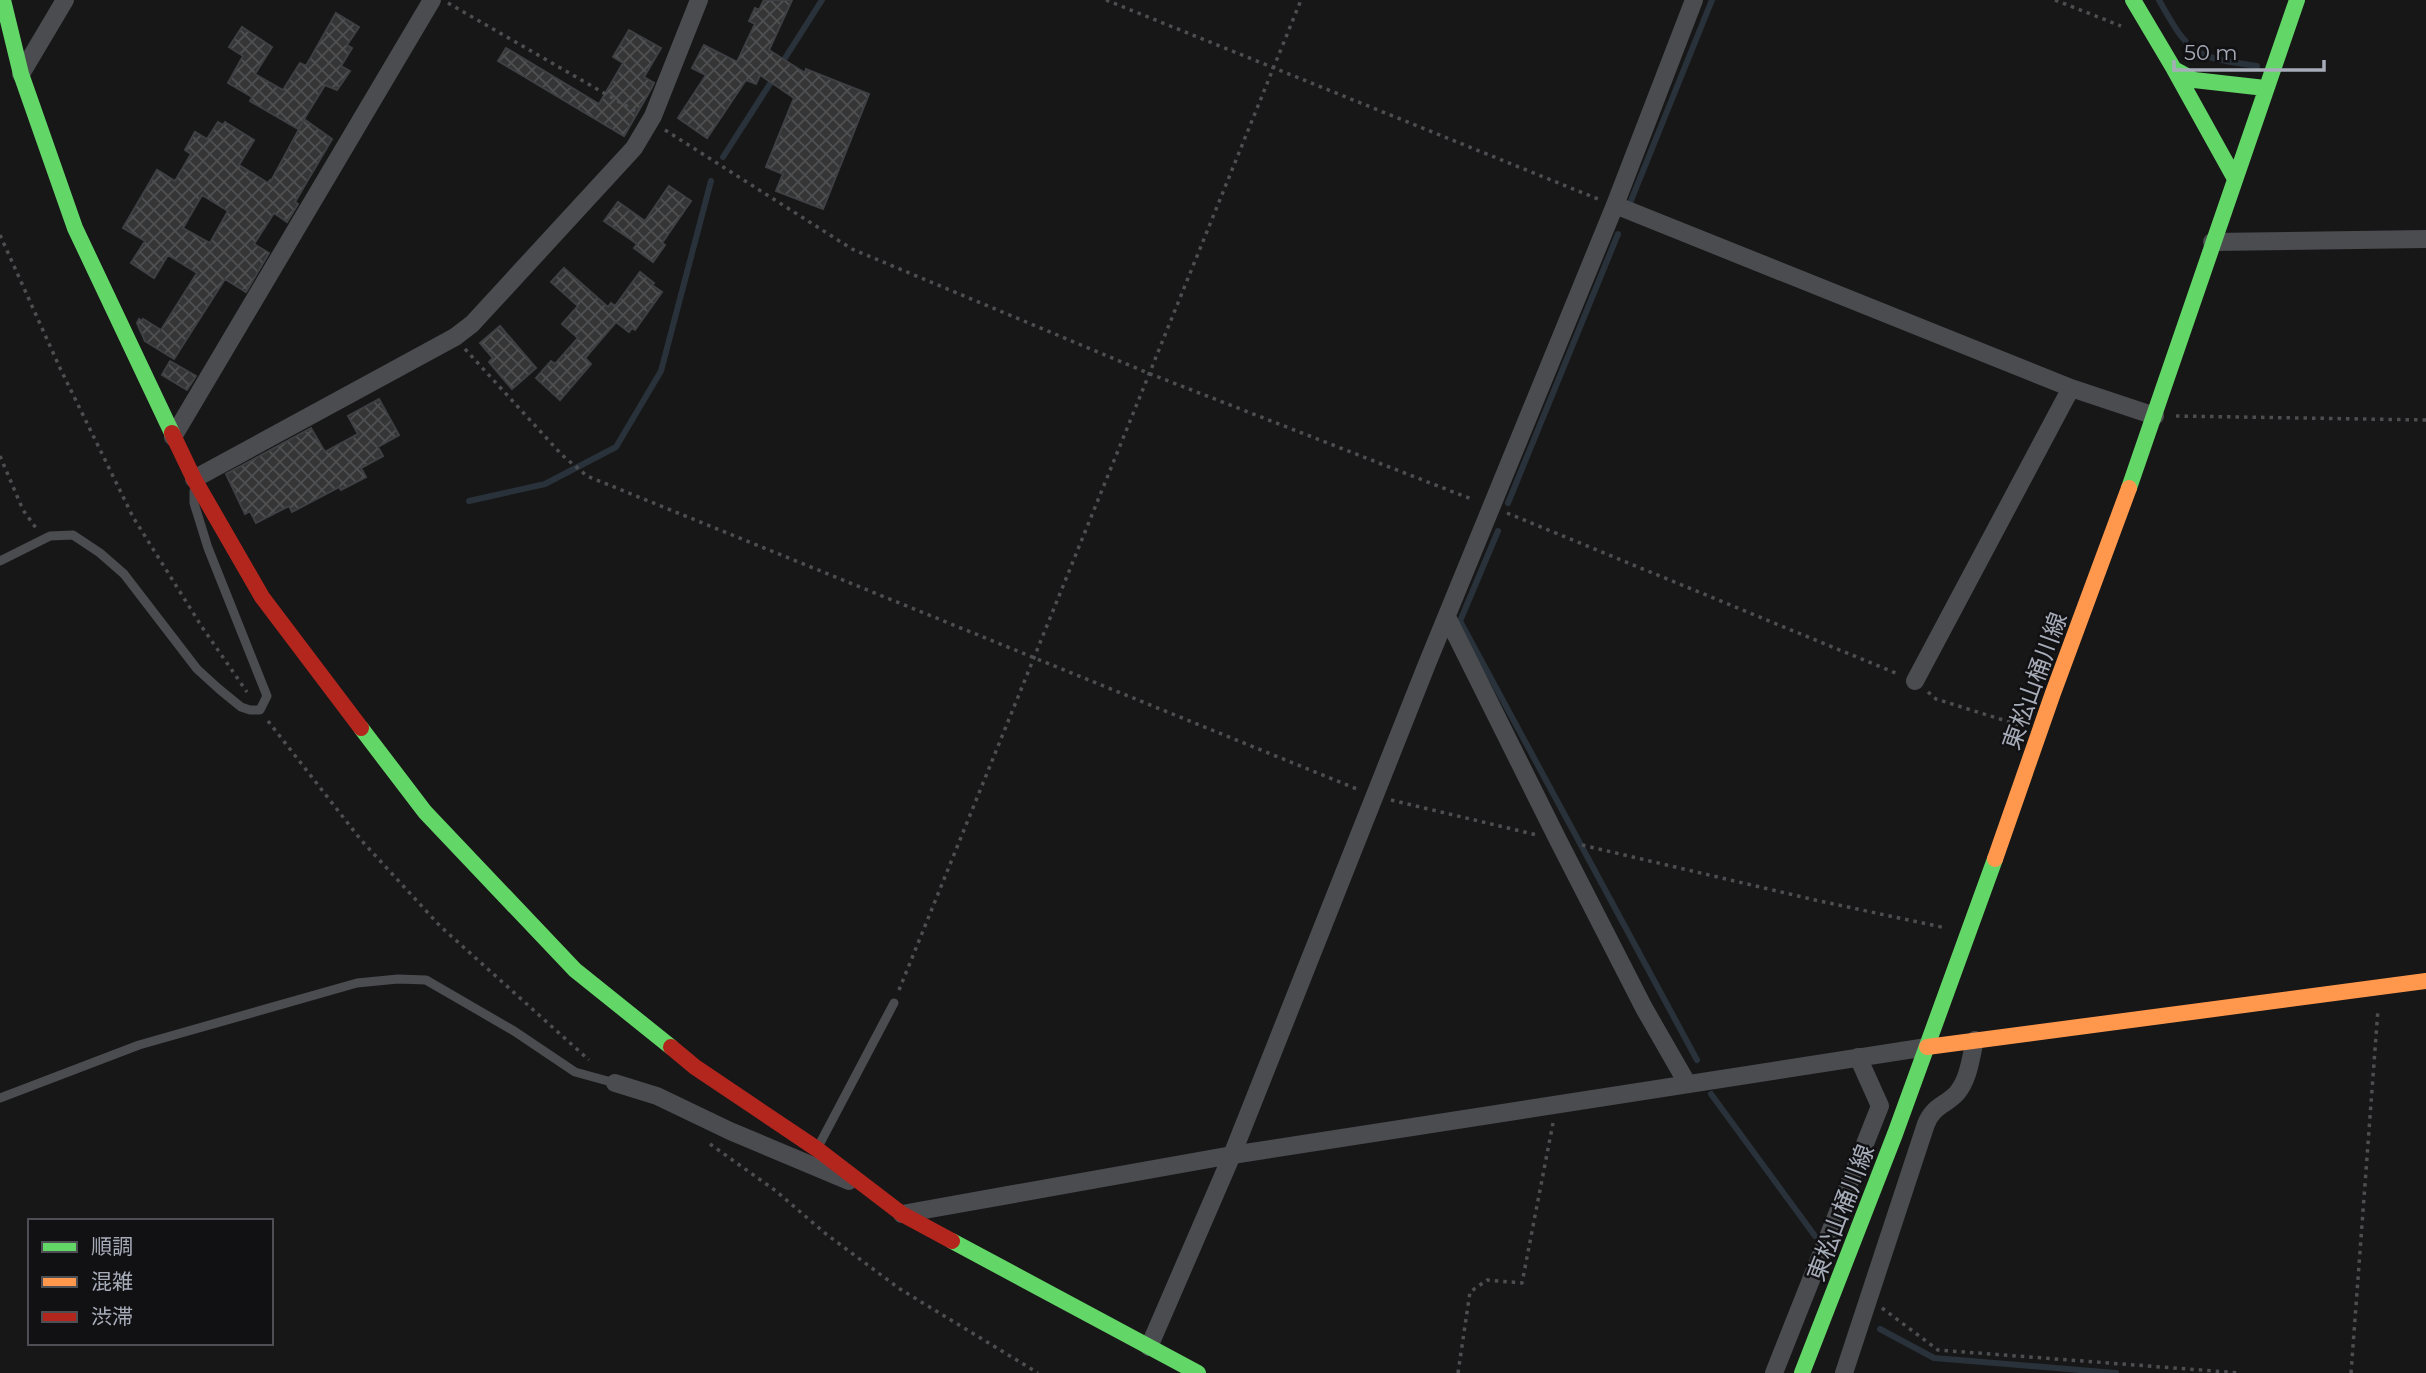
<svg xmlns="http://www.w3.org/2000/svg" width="2426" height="1373" viewBox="0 0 2426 1373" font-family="Montserrat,'Noto Sans JP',sans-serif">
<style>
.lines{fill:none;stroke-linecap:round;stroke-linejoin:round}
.stream{stroke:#29323a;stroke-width:6}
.building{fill:url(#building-cross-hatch);stroke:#3f4043;stroke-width:2;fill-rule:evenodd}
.path{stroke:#4d4e51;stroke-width:3.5;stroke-dasharray:3.5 5;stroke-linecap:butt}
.lane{stroke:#4a4c50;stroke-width:9}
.street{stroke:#4a4c50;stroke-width:18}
.fast{stroke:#63d668;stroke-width:16}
.slow{stroke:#ff974d;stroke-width:16}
.jam{stroke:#b3261e;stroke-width:16}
.labels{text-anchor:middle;stroke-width:5;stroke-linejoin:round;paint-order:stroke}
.street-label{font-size:24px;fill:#a7acb9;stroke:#111113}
</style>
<defs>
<pattern id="building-cross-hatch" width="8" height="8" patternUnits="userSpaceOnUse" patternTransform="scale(1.75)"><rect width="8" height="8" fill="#353536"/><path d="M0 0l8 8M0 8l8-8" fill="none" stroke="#4f5051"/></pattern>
</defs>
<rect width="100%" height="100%" fill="#171717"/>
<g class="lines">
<!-- stream -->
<path class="stream" d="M 2159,0 C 2190,56 2195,57 2257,66
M 780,66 L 822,0
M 723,157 L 775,76
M 1630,203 L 1712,0
M 469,501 L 545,484 L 616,447 L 661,371 L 711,181
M 1508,503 L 1618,234
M 1498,531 L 1460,621 L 1697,1060
M 1711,1094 L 1815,1236
M 1880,1329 L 1934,1358 L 2116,1373"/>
</g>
<!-- building -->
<path class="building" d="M 764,0 L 792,0 L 769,50 L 805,73 L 806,69 L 869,94 L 823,209 L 776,191 L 783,174 L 766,167 L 794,98 L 760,75 L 756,84 L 746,80 L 707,138 L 678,118 L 706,75 L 692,68 L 704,45 L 737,62 L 755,24 L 749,21 L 755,8 L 759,10 Z
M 336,13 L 359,27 L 347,45 L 352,48 L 341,66 L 350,71 L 337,90 L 325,85 L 304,119 L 332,139 L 295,202 L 298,204 L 287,222 L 274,213 L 254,244 L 269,253 L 246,292 L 225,279 L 174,359 L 145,341 L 137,323 L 139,319 L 142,321 L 143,319 L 161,330 L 197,273 L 168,255 L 154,278 L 131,263 L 145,241 L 123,228 L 157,170 L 175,181 L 191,154 L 185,150 L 195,132 L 207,139 L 218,122 L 223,125 L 225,122 L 254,140 L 239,165 L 268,183 L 270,180 L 271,181 L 304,120 L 298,129 L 250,101 L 252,97 L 228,83 L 243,56 L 229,47 L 242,27 L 272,47 L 255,74 L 283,90 L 300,63 L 306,66 ZM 202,195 L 228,211 L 210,243 L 183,228 Z
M 629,30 L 661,48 L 644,77 L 654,83 L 651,89 L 624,136 L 498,61 L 506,48 L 599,104 L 623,63 L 613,57 Z
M 669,186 L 691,201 L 662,243 L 665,245 L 653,262 L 634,248 L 637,244 L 604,221 L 618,202 L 645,221 Z
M 564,268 L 608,307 L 611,303 L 615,306 L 640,272 L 654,283 L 652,285 L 662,292 L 635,330 L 632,328 L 629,332 L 616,322 L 585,358 L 591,364 L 560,400 L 536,378 L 551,361 L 555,364 L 578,338 L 562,324 L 578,306 L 551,282 Z
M 500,326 L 536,368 L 512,389 L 489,362 L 493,358 L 480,343 Z
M 170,361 L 196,376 L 187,390 L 162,375 Z
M 379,399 L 399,435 L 378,447 L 383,456 L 361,468 L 366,477 L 341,490 L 339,487 L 292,512 L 289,506 L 256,523 L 250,511 L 245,514 L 226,474 L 311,428 L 325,452 L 358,434 L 348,416 Z"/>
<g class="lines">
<!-- path -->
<path class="path" d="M 1106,0 L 1598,199
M 2055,0 L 2121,26
M 448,3 L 635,111
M 665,130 L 852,249 L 1148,373 L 1474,500
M 0,235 L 60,368 L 133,517 L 202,627 L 247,692
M 465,349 L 562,455 L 587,476 L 1357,789
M 2176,416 L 2426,420
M 0,456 L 23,510 L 36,528
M 1507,513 L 1898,674
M 1928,692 L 1936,699 L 2019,725
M 268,721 L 361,840 L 440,926 L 589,1060
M 1391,800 L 1537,835
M 1582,845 L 1815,900 L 1946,928
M 899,990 L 1301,0
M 710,1144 L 776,1191 L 826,1234 L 900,1289 L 1038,1373
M 1882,1308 L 1938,1350 L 2240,1373
M 1458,1373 L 1470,1292 L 1487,1280 L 1522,1283 L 1553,1123
M 2351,1373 L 2378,1009"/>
<!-- lane -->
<path class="lane" d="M 0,561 L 50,536 L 73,535 L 100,553 L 124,574 L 197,669 L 219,689 L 241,707 L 250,710 L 260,710 L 267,696 L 208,548 L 194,503 L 194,491
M 0,1098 L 139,1045 L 357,983 L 398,979 L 426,980 L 514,1031 L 575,1072 L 615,1083
M 818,1147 L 894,1003"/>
<!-- street -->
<path class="street" d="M 21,74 L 65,0
M 1615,205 L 2071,388 L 2155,416
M 2212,242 L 2426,239
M 173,437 L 432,0
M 194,479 L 455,337 L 472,324 L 634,148 L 653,116 L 699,0
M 1447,617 L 1558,840 L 1644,1008 L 1687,1083
M 1915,681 L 2071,388
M 615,1083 L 657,1096 L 730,1131 L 849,1181
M 902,1214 L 1232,1155 L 1927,1047
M 1149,1347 L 1232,1155 L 1427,664 L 1615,205 L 1694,0
M 1774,1373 L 1880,1106 L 1858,1057
M 1844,1373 L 1926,1124 C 1934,1105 1945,1106 1957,1093 C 1969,1079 1971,1056 1975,1040"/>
<!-- fast -->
<path class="fast" d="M 3,0 L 21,74 L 75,228 L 172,433
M 2133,0 L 2174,69 L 2194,80 L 2265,88
M 2174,69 L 2234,177
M 2129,488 L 2297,0
M 361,728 L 425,812 L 575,970 L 671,1047
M 952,1241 L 1198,1373
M 1802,1373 L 1895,1134 L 1995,859"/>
<!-- slow -->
<path class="slow" d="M 1995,859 L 2053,693 L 2129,488
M 1927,1047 L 2426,981"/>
<!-- jam -->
<path class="jam" d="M 172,433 L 194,479 L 262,597 L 361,728
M 671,1047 L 695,1067 L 817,1149 L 902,1214 L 952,1241"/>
</g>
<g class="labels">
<!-- street labels -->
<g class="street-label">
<text transform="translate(2035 681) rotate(-70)" y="8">東松山桶川線</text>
<text transform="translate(1841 1213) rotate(-69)" y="8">東松山桶川線</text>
</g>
</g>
<!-- legend -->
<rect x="28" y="1219" width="245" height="126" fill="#111113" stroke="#4d4f55" stroke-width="2"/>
<rect x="42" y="1242" width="35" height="10" fill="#63d668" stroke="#4d4f55" stroke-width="2"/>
<text x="91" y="1254" font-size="21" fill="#a7acb9">順調</text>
<rect x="42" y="1277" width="35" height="10" fill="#ff974d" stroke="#4d4f55" stroke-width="2"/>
<text x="91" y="1289" font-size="21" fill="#a7acb9">混雑</text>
<rect x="42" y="1312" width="35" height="10" fill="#b3261e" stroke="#4d4f55" stroke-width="2"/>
<text x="91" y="1324" font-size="21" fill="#a7acb9">渋滞</text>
<!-- scale -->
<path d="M2174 60v10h150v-10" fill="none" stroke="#a7acb9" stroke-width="3.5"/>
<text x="2184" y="60" font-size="21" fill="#a7acb9" stroke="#111113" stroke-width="5" paint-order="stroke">50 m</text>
</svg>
